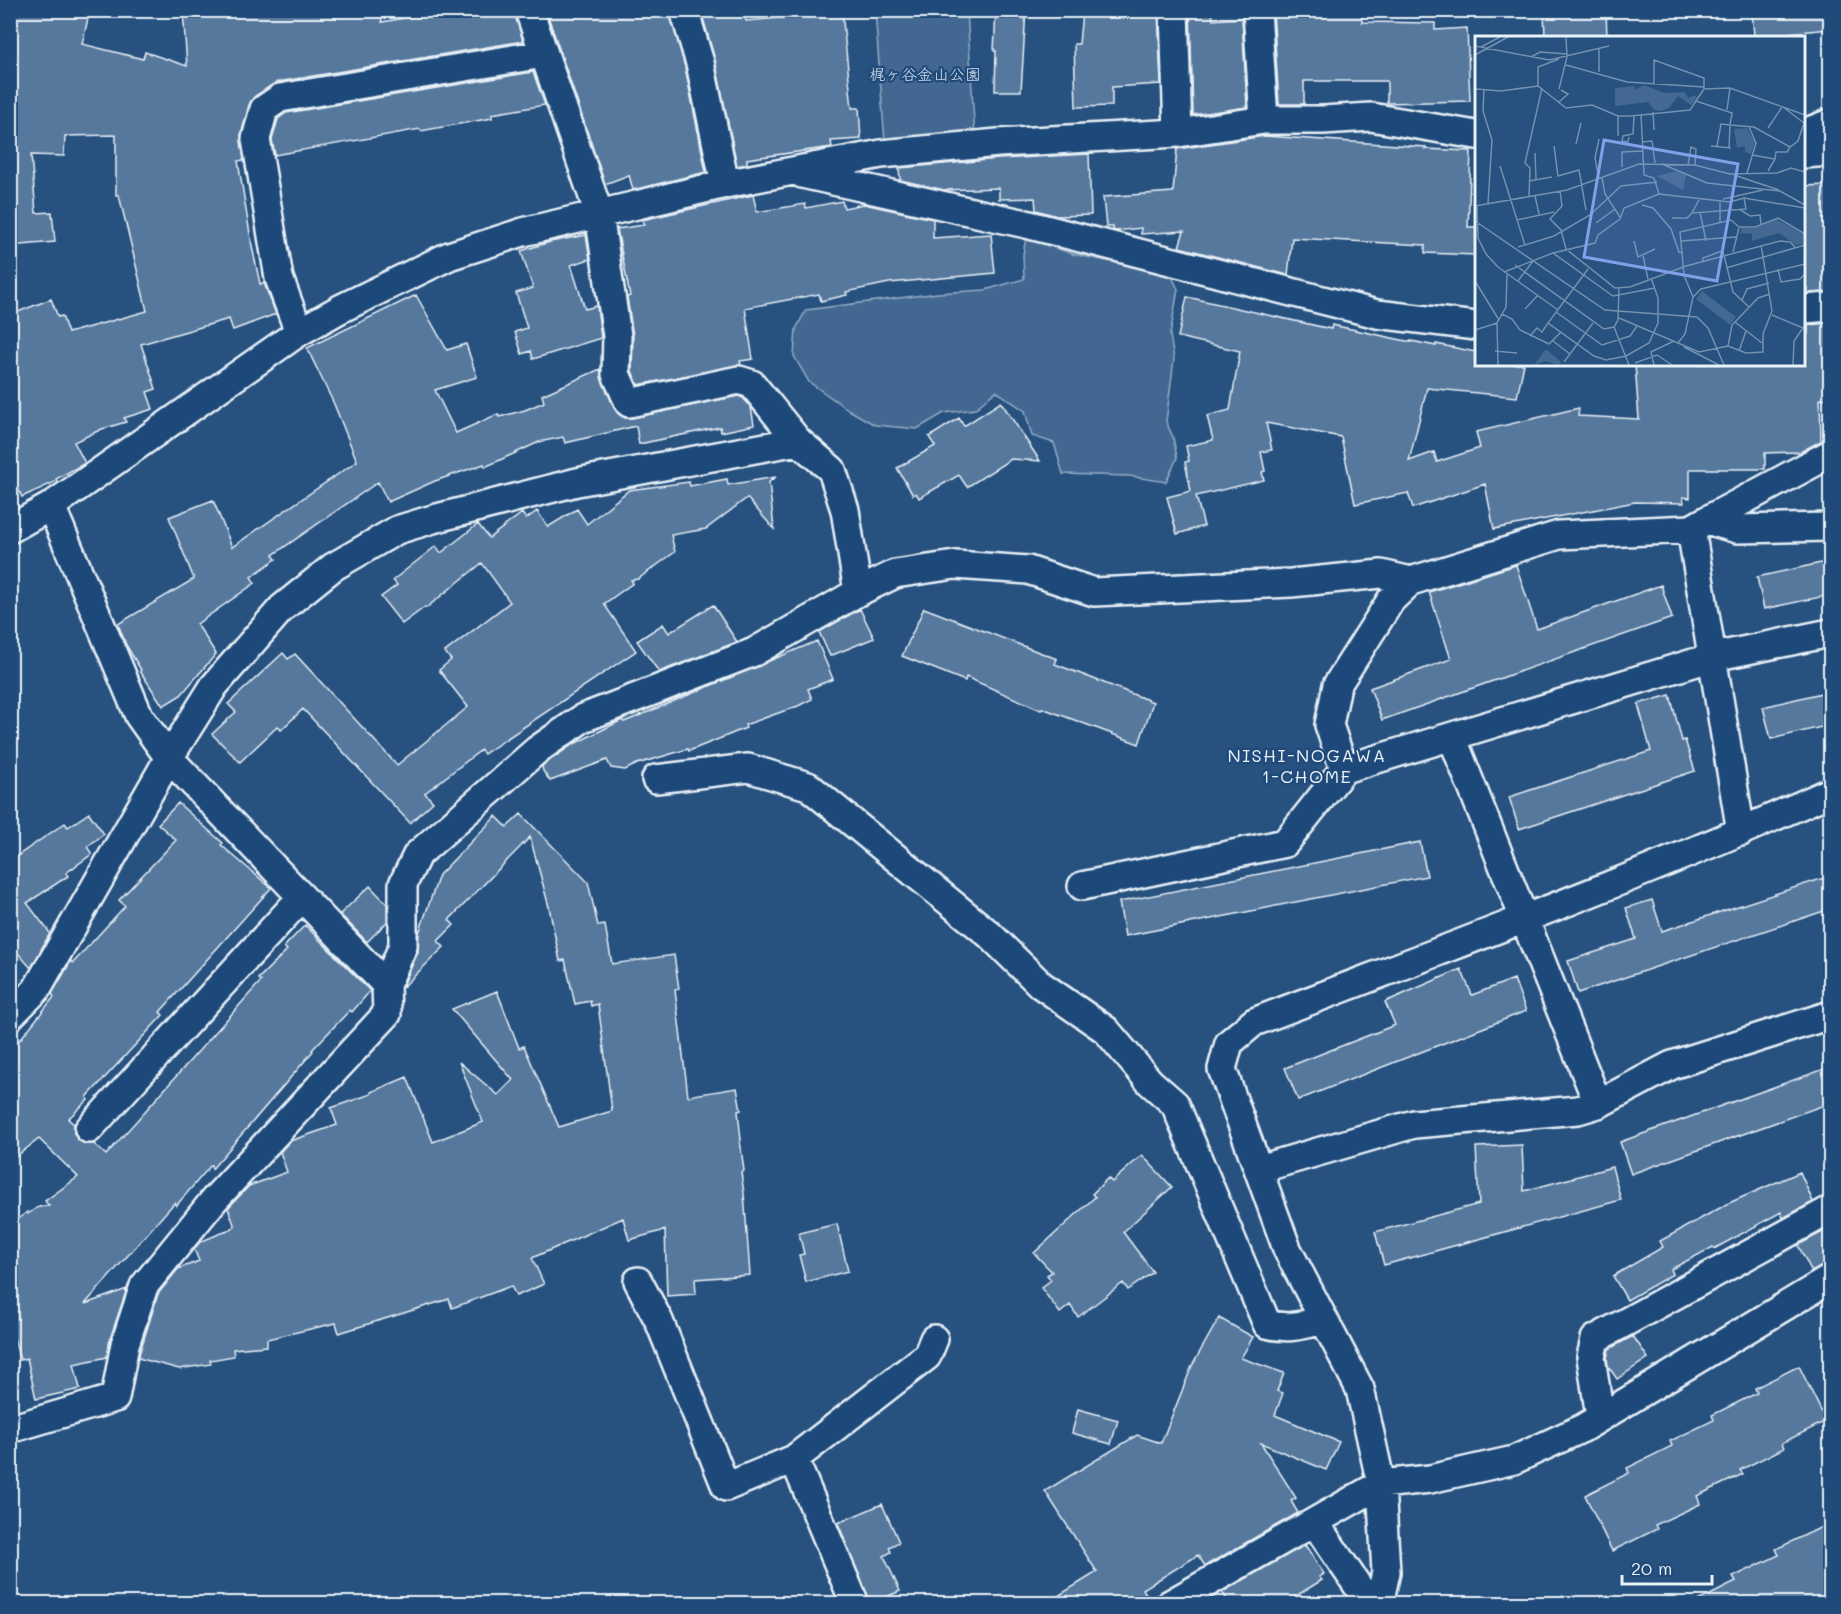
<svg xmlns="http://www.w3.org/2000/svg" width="1841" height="1614" viewBox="0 0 1841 1614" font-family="Mali,'Klee One',sans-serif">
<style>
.green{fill:#436891;stroke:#96acc4;stroke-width:1.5}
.building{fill:#57789d;stroke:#e8f1f8;stroke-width:1.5}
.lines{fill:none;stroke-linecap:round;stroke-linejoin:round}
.street-casing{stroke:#e8f1f8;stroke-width:32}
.street{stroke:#1f4a7a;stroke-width:27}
.labels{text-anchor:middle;stroke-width:4.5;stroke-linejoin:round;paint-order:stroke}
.park-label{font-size:16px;fill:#d8e3ee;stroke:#1f4a7a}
.neighbourhood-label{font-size:18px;letter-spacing:1.5px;fill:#e8f1f8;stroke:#1f4a7a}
.inset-road{fill:none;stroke:#7491af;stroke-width:1.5}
.view{fill:#82a0e8;fill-opacity:0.15;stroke:#82a0e8;stroke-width:3}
.inset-edge{fill:none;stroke:#e8f1f8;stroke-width:3}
</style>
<rect width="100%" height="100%" fill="#27517f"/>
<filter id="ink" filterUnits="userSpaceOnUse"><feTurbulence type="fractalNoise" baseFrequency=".0167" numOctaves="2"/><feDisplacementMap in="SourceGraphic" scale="12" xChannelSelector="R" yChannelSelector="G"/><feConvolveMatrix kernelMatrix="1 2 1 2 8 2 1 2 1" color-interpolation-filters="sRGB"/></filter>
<g filter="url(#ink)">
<!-- green -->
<path class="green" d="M 875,11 L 967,11 L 975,137 L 885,143 Z
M 1026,238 L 1073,254 L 1132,266 L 1172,277 L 1178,289 L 1170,335 L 1174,359 L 1166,422 L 1173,437 L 1177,458 L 1166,482 L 1129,476 L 1063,474 L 1054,443 L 1032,436 L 1025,411 L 996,391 L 975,409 L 944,413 L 917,429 L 875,425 L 849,410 L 809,382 L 794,356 L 796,329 L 806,310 L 938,293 L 985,290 L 1024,279 L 1023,254 Z"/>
<!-- building -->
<path class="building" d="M 10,10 L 90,10 L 82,44 L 143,59 L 145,52 L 187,66 L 183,10 L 381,10 L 382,22 L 449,10 L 514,10 L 523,41 L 277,82 L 255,96 L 249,105 L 241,135 L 244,160 L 238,161 L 252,246 L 260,284 L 264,283 L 276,314 L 233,330 L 229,319 L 141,344 L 156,389 L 147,392 L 153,409 L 124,418 L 126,422 L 102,429 L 74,442 L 85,463 L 56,479 L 57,481 L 22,497 L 10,472 L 10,315 L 51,299 L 58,317 L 62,316 L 68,333 L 147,311 L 119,195 L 116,195 L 116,135 L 65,136 L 64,156 L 31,155 L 36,213 L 52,212 L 55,242 L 10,246 Z
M 546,10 L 669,10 L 685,67 L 706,172 L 633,190 L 629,175 L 605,184 Z
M 743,10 L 746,21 L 842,12 L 852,108 L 859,108 L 861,139 L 831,141 L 832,147 L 747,159 L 747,164 L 737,166 L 715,60 L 701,11 Z
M 996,10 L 1026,10 L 1021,91 L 995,91 L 996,51 L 994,51 Z
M 1110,10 L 1158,10 L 1161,84 L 1112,87 L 1112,106 L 1076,107 L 1074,44 L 1079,44 L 1082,12 L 1110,14 Z
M 1190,10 L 1212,10 L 1213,20 L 1242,18 L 1247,107 L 1193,115 Z
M 1273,10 L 1361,10 L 1362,22 L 1435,23 L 1435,30 L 1467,28 L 1470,101 L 1387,103 L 1387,81 L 1304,81 L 1304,104 L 1279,104 Z
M 1544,10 L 1606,10 L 1607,38 L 1545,38 Z
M 1752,10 L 1830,10 L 1830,29 L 1754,36 Z
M 533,72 L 545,105 L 492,114 L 492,118 L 421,131 L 420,129 L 275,155 L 272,140 L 278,119 L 286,113 Z
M 1265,136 L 1426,147 L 1425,149 L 1471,151 L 1468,227 L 1476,227 L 1476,255 L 1425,253 L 1425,245 L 1292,238 L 1288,275 L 1179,247 L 1184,231 L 1141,234 L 1141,228 L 1116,231 L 1113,230 L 1113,227 L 1106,227 L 1103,197 L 1173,192 L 1177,149 Z
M 1089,154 L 1091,215 L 1057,216 L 1036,210 L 1035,198 L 999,199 L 999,188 L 944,190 L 900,180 L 899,168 L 999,159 Z
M 1830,185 L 1830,292 L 1807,293 L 1807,288 L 1803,288 L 1803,186 Z
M 753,195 L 757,212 L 805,204 L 806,208 L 842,201 L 844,208 L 864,204 L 933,219 L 933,238 L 991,234 L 995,273 L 889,283 L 846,292 L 847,295 L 821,301 L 819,294 L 745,308 L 753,359 L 740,361 L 741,365 L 638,385 L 632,371 L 633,336 L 627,297 L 630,296 L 617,229 L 644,225 L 642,220 Z
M 586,235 L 590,259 L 571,265 L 585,309 L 597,306 L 601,338 L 533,359 L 531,351 L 522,354 L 515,332 L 527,328 L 516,293 L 533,288 L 521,251 L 550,242 Z
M 416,295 L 447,350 L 466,344 L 477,377 L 435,390 L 456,433 L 498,414 L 499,417 L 525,410 L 544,402 L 542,395 L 600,369 L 602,380 L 615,409 L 625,418 L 632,418 L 738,396 L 743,398 L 751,407 L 754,425 L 721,432 L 720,427 L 639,444 L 636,426 L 565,443 L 563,437 L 539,442 L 485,467 L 484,464 L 435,481 L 388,502 L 378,482 L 273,555 L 276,559 L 251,577 L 255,583 L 197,624 L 216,654 L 181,695 L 163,706 L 140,671 L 141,670 L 126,645 L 118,624 L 194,579 L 169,517 L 213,500 L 232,547 L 357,461 L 334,404 L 307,348 Z
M 1187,297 L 1331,329 L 1332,325 L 1411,342 L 1411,341 L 1436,346 L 1436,344 L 1476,352 L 1476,364 L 1524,364 L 1517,397 L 1427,388 L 1409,461 L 1434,452 L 1437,462 L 1480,448 L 1476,432 L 1579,408 L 1578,416 L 1639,419 L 1635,364 L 1803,364 L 1803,334 L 1808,334 L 1808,325 L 1830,323 L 1830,398 L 1820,399 L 1821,441 L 1800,452 L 1765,453 L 1765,469 L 1690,469 L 1690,498 L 1683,497 L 1684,503 L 1635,502 L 1494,529 L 1485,484 L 1413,508 L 1408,493 L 1355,504 L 1341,437 L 1266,423 L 1272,450 L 1261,452 L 1265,471 L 1262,472 L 1264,480 L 1196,496 L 1204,526 L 1177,534 L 1167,497 L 1191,491 L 1185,462 L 1189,461 L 1186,446 L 1213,440 L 1207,416 L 1230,410 L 1240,351 L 1178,337 Z
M 1001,402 L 1040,461 L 1011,459 L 967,487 L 959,475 L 919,498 L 916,493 L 913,495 L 897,468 L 935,446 L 929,437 L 959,418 L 964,426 Z
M 776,477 L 769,482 L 774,529 L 747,498 L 706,529 L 671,535 L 675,552 L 638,579 L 631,580 L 633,583 L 604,604 L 636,651 L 484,754 L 481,750 L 425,793 L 433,802 L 410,823 L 303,709 L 281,730 L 278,726 L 240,762 L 212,734 L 236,712 L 228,704 L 283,653 L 288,659 L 295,654 L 397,765 L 468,707 L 439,670 L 451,660 L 445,652 L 510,602 L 482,563 L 426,608 L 425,607 L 402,624 L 381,597 L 397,585 L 393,580 L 436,546 L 441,553 L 478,524 L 489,538 L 522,513 L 526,519 L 537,511 L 548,527 L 577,509 L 587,524 L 629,490 L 689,482 L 690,486 L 727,479 L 728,485 Z
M 1830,561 L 1830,595 L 1764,609 L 1757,577 Z
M 1516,565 L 1537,629 L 1661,585 L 1672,618 L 1382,720 L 1370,688 L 1451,659 L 1429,592 Z
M 713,605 L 737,642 L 659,672 L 637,641 L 663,624 L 669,633 Z
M 924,608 L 1057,659 L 1055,664 L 1153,702 L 1139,744 L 1042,708 L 1041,710 L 966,677 L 965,681 L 902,656 Z
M 860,609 L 874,638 L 830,656 L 819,632 Z
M 817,641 L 833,679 L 808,689 L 812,699 L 798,706 L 745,725 L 746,728 L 689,751 L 688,749 L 637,764 L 625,770 L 611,768 L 607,760 L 550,781 L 543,771 L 542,766 L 572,745 L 622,720 L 624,722 Z
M 1830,691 L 1830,725 L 1771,739 L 1763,707 Z
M 1670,695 L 1682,741 L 1685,740 L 1695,771 L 1519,829 L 1509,797 L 1651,751 L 1638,704 Z
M 178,803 L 223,843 L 221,845 L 271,888 L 160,1012 L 163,1015 L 87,1097 L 88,1100 L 68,1119 L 74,1124 L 74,1133 L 78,1140 L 85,1144 L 94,1144 L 106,1155 L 261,981 L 258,979 L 287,950 L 284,947 L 305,925 L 370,991 L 352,1012 L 350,1010 L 312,1050 L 313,1051 L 303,1063 L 212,1169 L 211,1165 L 176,1206 L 175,1202 L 85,1304 L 127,1289 L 110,1339 L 107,1357 L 74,1364 L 80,1389 L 36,1399 L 27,1358 L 20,1360 L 10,1324 L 10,1226 L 27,1212 L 28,1214 L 38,1207 L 49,1206 L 45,1201 L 78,1177 L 39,1139 L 10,1161 L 10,1052 L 54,997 L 52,994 L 71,961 L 73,963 L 125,906 L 119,900 L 176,840 L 158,824 Z
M 89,813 L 104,834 L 87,847 L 92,854 L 66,873 L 68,876 L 27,903 L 50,933 L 31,968 L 10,944 L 10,861 L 65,823 L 68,827 Z
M 521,814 L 588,882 L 598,926 L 605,925 L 612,964 L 674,955 L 679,989 L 675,990 L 688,1096 L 737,1088 L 741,1110 L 738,1111 L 741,1140 L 740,1140 L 744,1171 L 741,1172 L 744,1193 L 750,1275 L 695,1279 L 696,1294 L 667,1296 L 665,1230 L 629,1240 L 623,1218 L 532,1258 L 544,1284 L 516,1296 L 511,1286 L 452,1308 L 449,1299 L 339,1333 L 336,1323 L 267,1339 L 267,1346 L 233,1349 L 234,1356 L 210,1360 L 211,1364 L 179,1369 L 138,1358 L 158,1294 L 178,1269 L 199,1261 L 194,1249 L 200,1242 L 235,1227 L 228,1208 L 249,1186 L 287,1172 L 280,1152 L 290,1141 L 337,1125 L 331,1108 L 371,1094 L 371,1092 L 407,1077 L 433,1142 L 483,1122 L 459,1062 L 498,1095 L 513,1080 L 452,1009 L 497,991 L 519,1048 L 524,1046 L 559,1127 L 612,1111 L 598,1004 L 591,1006 L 590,1001 L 575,1004 L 565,960 L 560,961 L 549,907 L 530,837 L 449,920 L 454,925 L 438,941 L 444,947 L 402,988 L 418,952 L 419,933 L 439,875 L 496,816 L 507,827 Z
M 1420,842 L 1427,876 L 1125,936 L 1119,902 Z
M 1830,876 L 1830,909 L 1578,993 L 1568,961 L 1636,939 L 1626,908 L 1652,900 L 1662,931 Z
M 370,886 L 387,904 L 387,922 L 367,942 L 340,914 Z
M 1461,969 L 1472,995 L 1514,979 L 1526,1011 L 1298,1100 L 1285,1068 L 1395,1025 L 1385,1002 Z
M 1830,1067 L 1830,1103 L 1631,1174 L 1620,1142 Z
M 1522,1145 L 1524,1191 L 1612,1167 L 1621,1200 L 1384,1265 L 1375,1232 L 1479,1204 L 1476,1147 Z
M 1142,1155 L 1172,1187 L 1123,1232 L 1153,1272 L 1128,1290 L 1123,1283 L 1078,1317 L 1070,1305 L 1060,1313 L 1041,1288 L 1051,1280 L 1047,1275 L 1052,1272 L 1034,1253 L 1095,1197 L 1092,1194 L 1108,1178 L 1112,1182 Z
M 1800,1172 L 1813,1202 L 1783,1218 L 1781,1212 L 1714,1249 L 1713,1247 L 1671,1269 L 1673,1274 L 1627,1300 L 1613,1276 L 1663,1247 L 1660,1241 L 1729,1203 Z
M 837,1224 L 848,1271 L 806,1282 L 799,1255 L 804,1254 L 799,1233 Z
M 1830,1228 L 1830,1262 L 1812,1272 L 1798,1245 Z
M 1219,1318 L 1253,1337 L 1241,1358 L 1284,1373 L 1277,1391 L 1283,1393 L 1275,1415 L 1339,1442 L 1326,1470 L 1261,1443 L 1296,1498 L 1291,1501 L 1298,1513 L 1205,1566 L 1198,1555 L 1143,1589 L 1152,1604 L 1045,1604 L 1097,1572 L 1045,1491 L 1137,1435 L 1161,1443 L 1192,1366 Z
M 1633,1336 L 1648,1358 L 1617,1379 L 1608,1366 L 1607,1358 L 1609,1349 Z
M 1799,1366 L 1826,1421 L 1782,1443 L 1784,1448 L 1740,1470 L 1743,1474 L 1697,1496 L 1700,1504 L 1655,1525 L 1657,1529 L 1612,1551 L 1585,1495 L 1629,1473 L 1627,1468 L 1672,1446 L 1670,1441 L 1714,1420 L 1712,1415 L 1757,1393 L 1755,1388 Z
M 1078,1409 L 1118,1420 L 1111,1444 L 1072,1433 Z
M 882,1504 L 899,1542 L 889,1547 L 891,1552 L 884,1556 L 900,1591 L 870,1604 L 838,1523 Z
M 1830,1523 L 1830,1593 L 1809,1604 L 1692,1604 L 1736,1582 L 1733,1577 L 1779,1555 L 1776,1549 Z
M 1305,1545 L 1324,1574 L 1319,1577 L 1322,1580 L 1283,1604 L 1230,1604 L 1222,1592 Z"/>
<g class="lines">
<!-- street casing -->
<g class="street-casing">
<path id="street" d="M 529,10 L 599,214 L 617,336 L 616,374 L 629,403 L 739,380 L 752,384 L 798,441 L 832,470 L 845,510 L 858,592 L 895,574 L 955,565 L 1028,570 L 1094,592 L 1291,583 L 1381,574 L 1411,581
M 684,10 L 700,63 L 725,184
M 1174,10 L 1178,133
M 1257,10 L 1264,120
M 1804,133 L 1830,123
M 1804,154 L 1830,152
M 802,174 L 1026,224 L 1377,314 L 1476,326
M 1804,309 L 1830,307
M 299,332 L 279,278 L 256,139 L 264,109 L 280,98 L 543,54
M 51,506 L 139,716 L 169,758 L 386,985
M 1707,520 L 1830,454
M 1830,527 L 1737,529 L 1707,520 L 1691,529 L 1559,535 L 1411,581 L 1391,600 L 1337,685 L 1329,725 L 1344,769 L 1713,657 L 1830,633
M 10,529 L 51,506 L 299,332 L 340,309 L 449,256 L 523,232 L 725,184 L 881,154 L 998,143 L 1178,133 L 1264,120 L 1323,120 L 1371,117 L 1476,135
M 1691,529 L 1741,832
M 1452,737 L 1598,1104
M 656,779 L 748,768 L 808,786 L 990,935 L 1041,985 L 1106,1030 L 1150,1082 L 1175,1104 L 1267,1324 C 1288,1330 1302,1325 1323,1320
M 1082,886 L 1285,843 L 1344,769
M 10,1016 L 36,990 L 169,758 L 214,686 L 282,608 L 333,567 L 397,530 L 433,519 L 577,482 L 798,441
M 89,1129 L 302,897
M 1259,1169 L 1414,1124 L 1578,1110 L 1598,1104 L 1672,1065 L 1830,1015
M 638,1281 L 659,1321 L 726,1487 L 794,1459 L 927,1356 L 934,1339
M 1600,1417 L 1591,1357 L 1595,1339 L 1830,1210
M 10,1429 L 115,1398 L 125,1344 L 144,1286 L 214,1200 L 387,1014 L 386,985 L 403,946 L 403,884 L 417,855 L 537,750 L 583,718 L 754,652 L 858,592
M 794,1459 L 855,1604
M 1315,1523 L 1370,1604
M 1170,1604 L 1381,1484 L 1430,1479 L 1514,1460 L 1583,1428 L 1830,1279
M 1379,1604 L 1386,1572 L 1381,1484 L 1360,1389 L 1287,1249 L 1222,1069 L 1229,1043 L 1254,1022 C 1447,948 1642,877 1830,792"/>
</g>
<!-- street -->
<use href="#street" class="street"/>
</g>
</g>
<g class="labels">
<!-- park labels -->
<g class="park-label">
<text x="925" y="80">梶ヶ谷金山公園</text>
</g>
<!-- neighbourhood labels -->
<g class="neighbourhood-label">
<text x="1307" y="762">NISHI-NOGAWA<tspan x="1307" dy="21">1-CHOME</tspan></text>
</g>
</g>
<!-- overview -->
<g transform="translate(1475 36)">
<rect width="330" height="330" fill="#27517f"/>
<path d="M 169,49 L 189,57 L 210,56 L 213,62 L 220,59 L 222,62 L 216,69 L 203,60 L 195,71 L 186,75 L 179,74 L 173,66 L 140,70 L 140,52 L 160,50 L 160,54 ZM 272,92 L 280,106 L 276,118 L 270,116 L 270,110 L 262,112 L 259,93 ZM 201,135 L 211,139 L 208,154 L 182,140 ZM 301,183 L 330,199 L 330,208 L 321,209 L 304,197 L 277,205 L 277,198 L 265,197 L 267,192 L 280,192 ZM 227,255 L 261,281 L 255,289 L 221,263 ZM 71,313 L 86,326 L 84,329 L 70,325 L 59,329 Z" fill="#436891"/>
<path class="inset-road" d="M 0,10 L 74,24 L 134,10M 6,11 L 25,1M 0,19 L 33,1M 56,21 L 65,16 L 92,18M 91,29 L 152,46 L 229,51M 124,36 L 124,13M 229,41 L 229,53 L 255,52 L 330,79M 179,49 L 179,24 L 229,42M 63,50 L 63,31 L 84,23M 1,53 L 26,55 L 63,50 L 91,72 L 117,69 L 143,80 L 156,80 L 215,74 L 229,53M 9,53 L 8,75 L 17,104 L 13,167M 84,53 L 92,21 L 91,1M 221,65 L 257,77 L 255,89 L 279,91 L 315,111 L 323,105 L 329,87M 84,66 L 93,58 L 86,54M 308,71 L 329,87M 252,74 L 255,52M 178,76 L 179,94M 166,78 L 169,139 L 179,142 L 184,158 L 255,166 L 269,162 L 271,173 L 217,177 L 224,164M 143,80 L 143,100M 293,92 L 307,71M 154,101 L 153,106 L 147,105 L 148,100 L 158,98 L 159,80M 167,106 L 177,105 L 180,127M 101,108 L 106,87M 79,110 L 83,140 L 104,134 L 111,174M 236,110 L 256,112M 242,110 L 246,88 L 255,89 L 254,112M 60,117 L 61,143M 277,119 L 300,123 L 293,135M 300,123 L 301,116 L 312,116 L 315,111M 187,128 L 232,147 L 305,155 L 330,169M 213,129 L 216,111 L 221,113 L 220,129M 25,130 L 50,209M 147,131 L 147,116 L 168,115M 272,137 L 281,107 L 274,91M 259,139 L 304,154M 127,142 L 130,158 L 145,181M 124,143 L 120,122 L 124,103M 54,145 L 77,141M 85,155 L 87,170 L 75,183 L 86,194 L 91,213 L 140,252 L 155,251 L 211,230 L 305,205 L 315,206 L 320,211M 54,160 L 55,132 L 50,127 L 67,52M 60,160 L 64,178M 269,162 L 330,172M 248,163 L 288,154M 167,169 L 178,172 L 196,193 L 204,216 L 208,217M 0,170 L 92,154 L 164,128 L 220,129 L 255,138 L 302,137 L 316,132 L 330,136M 2,170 L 3,202 L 11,218 L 23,231 L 83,274M 264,173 L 275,180 L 285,179 L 286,188M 225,176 L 231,205M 197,182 L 212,182 L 217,177M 42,184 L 79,176M 0,185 L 130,274 L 222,281 L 233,292 L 249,329M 245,186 L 245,164M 121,187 L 140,173M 264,191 L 280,191 L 303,182 L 330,198M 159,205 L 163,221 L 180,213M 206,205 L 261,201M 43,211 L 79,200 L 115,179 L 146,150 L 182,146M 258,216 L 264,192M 78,217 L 138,260 L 180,252M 249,219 L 258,256 L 274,271M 168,220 L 173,243M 227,227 L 228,222 L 247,215 L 249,219M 40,229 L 129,293 L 139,291 L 143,284 L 144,251M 251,232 L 330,209M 113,233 L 73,287 L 119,320 L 131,324 L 151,320 L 174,307 L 183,287 L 183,262 L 176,242M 303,233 L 306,246 L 325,243 L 330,238M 29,236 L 78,217 L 120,207 L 123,199 L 145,183 L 149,172 L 184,158M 0,245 L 24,284M 43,245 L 58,225M 218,261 L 209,239 L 205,196 L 256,184 L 264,191M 267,264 L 272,253 L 294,247M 50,273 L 63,259M 81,276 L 127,309 L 155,300 L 162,290M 27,278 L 37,283 L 45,294 L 74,308 L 86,296M 297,279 L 328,292M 144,282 L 224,316 L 253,310 L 271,317 L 288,316 L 288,298 L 297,275 L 286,209M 260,286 L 287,307M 139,291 L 154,329M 0,294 L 22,287M 55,300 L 62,292 L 67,296 L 73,287M 78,305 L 95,318M 203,307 L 210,298 L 218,261 L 226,253 L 330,228M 253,310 L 257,289 L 283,262 L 295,258M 209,311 L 244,329M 20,315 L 42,317M 264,315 L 271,295M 89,326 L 118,287M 160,327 L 182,319 L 197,329M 23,329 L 22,287 L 31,271 L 32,239M 179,329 L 176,316 L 199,305M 318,329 L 319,305 L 330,289"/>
<path class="view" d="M 129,104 L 263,128 L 242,245 L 109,221 Z"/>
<rect width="330" height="330" class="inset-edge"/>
</g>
<!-- margin -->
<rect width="1841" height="1614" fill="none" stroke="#1f4a7a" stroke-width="36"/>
<rect x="18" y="18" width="1805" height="1578" fill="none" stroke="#e8f1f8" stroke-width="2" filter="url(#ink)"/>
<!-- scale -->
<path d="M1622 1575v9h90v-9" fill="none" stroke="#e8f1f8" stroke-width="3"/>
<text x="1631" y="1575" font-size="18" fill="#e8f1f8" stroke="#1f4a7a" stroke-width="4.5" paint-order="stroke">20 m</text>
</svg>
